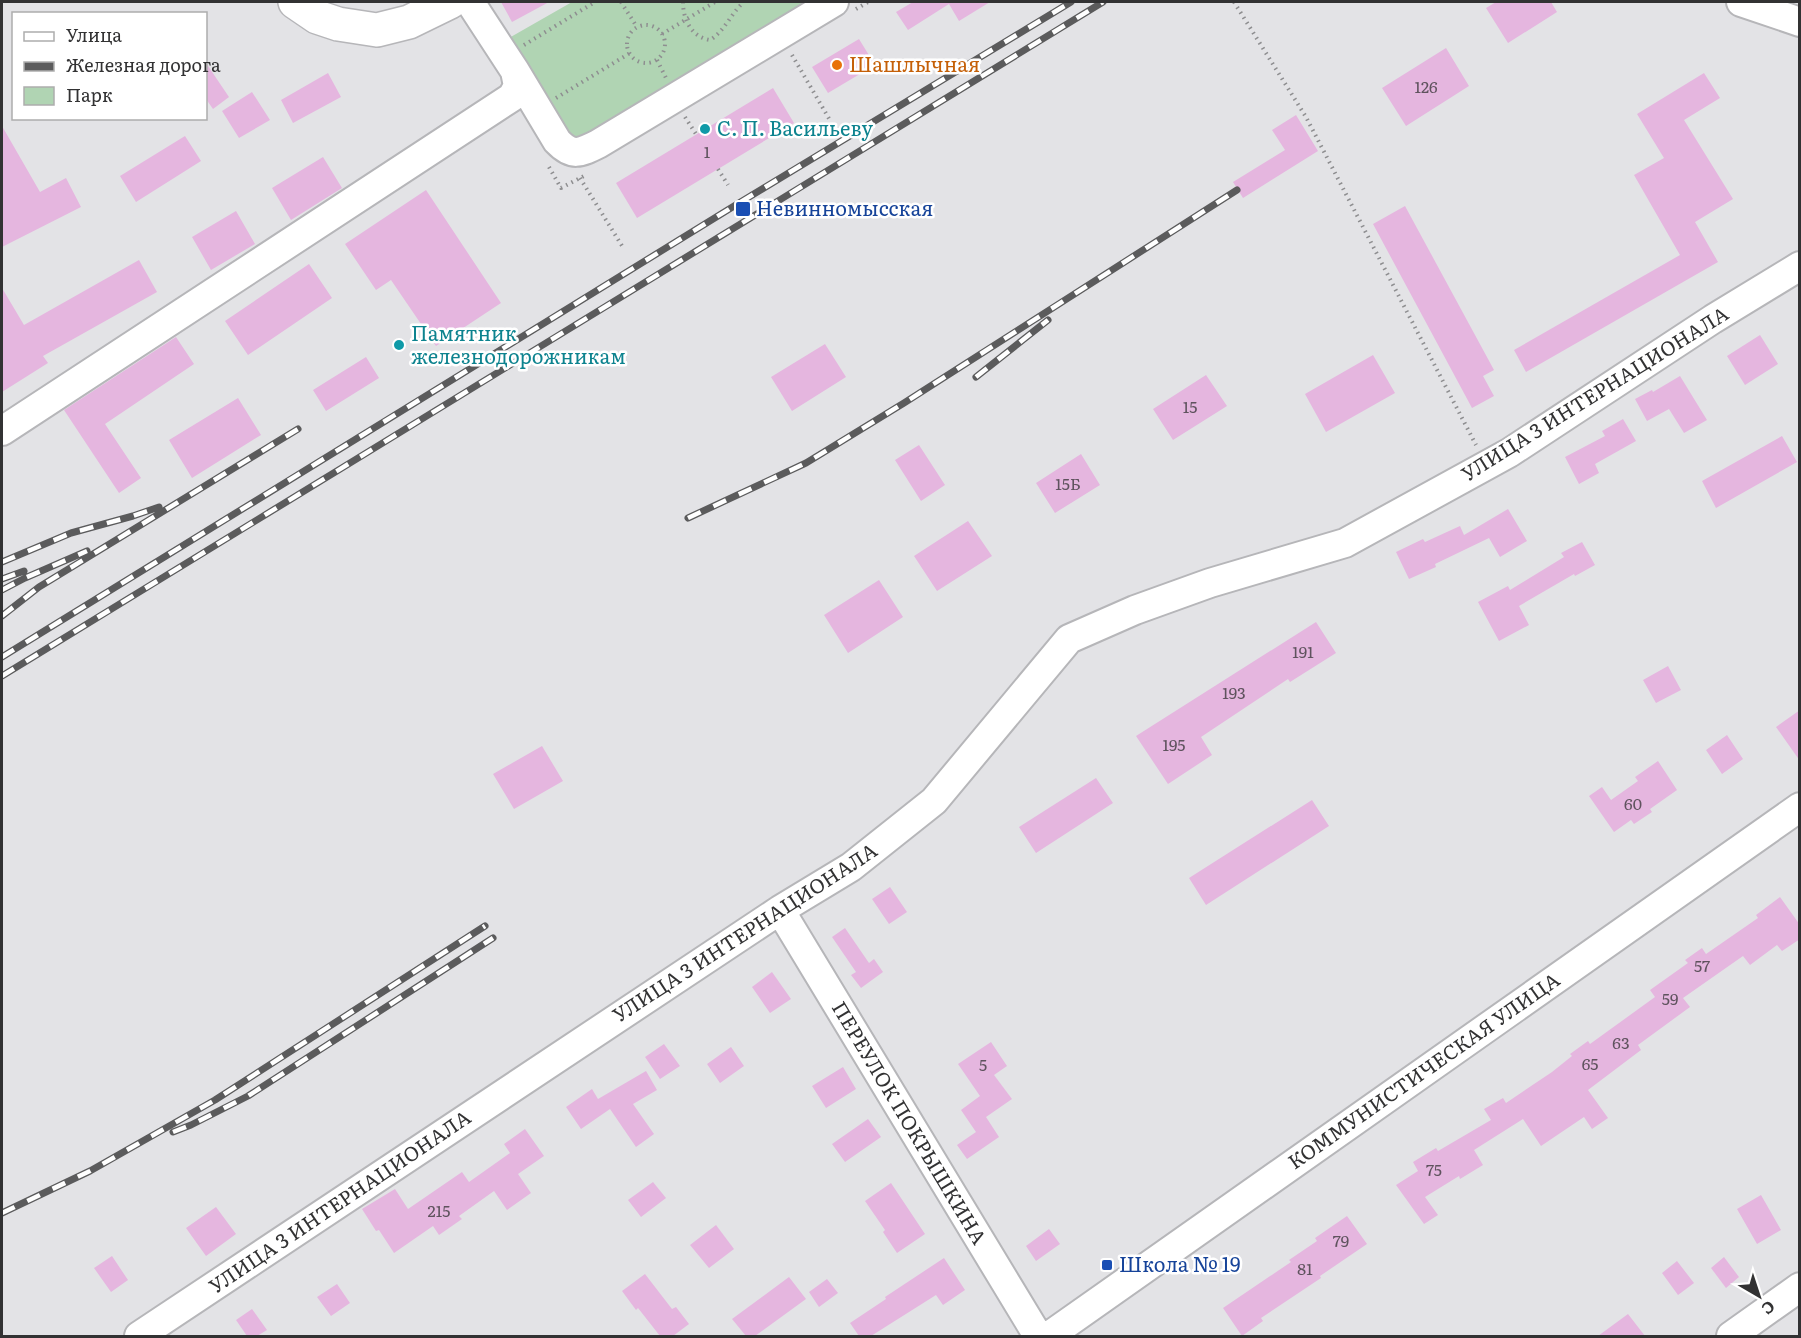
<svg xmlns="http://www.w3.org/2000/svg" width="1801" height="1338" viewBox="0 0 1801 1338" font-family="Literata,serif">
<style>
.green{fill:#b0d4b3}
.building{fill:#e5b6df}
.lines{fill:none;stroke-linecap:round;stroke-linejoin:round}
.minor-casing{stroke:#b6b6b9;stroke-width:32}
.major-casing{stroke:#b6b6b9;stroke-width:36}
.path{stroke:#8e8e90;stroke-width:4;stroke-dasharray:1.5 4.5;stroke-linecap:butt}
.minor{stroke:#fff;stroke-width:28}
.major{stroke:#fff;stroke-width:33}
.rail-casing{stroke:#5b5b5c;stroke-width:7}
.rail{stroke:#fff;stroke-width:4.5;stroke-dasharray:14;stroke-linecap:butt}
.food-dot{fill:#e8710a;stroke:#fff;stroke-width:2}
.culture-dot{fill:#0f9aa8;stroke:#fff;stroke-width:2}
.transit-dot{fill:#1a4fb4;stroke:#fff;stroke-width:2}
.labels{text-anchor:middle;stroke-width:5;stroke-linejoin:round;paint-order:stroke}
.number-label{font-size:16px;fill:#5f535e}
.food-label{font-size:20px;fill:#c56008;stroke:#fff;text-anchor:start}
.culture-label{font-size:20px;fill:#0d838f;stroke:#fff;text-anchor:start}
.transit-label{font-size:20px;fill:#164399;stroke:#fff;text-anchor:start}
.street-label{font-size:20px;fill:#323233;stroke:#fff}
</style>
<rect width="100%" height="100%" fill="#e3e3e6"/>
<!-- green -->
<path class="green" d="M 572,2 L 817,2 L 574,142 L 509,38 Z"/>
<!-- building -->
<path class="building" d="M 501,2 L 549,2 L 512,22 Z
M 913,2 L 990,2 L 959,21 L 949,4 L 908,30 L 896,12 Z
M 1496,2 L 1551,2 L 1557,12 L 1508,43 L 1486,8 Z
M 859,39 L 875,65 L 828,93 L 812,67 Z
M 1446,48 L 1469,86 L 1406,126 L 1382,88 Z
M 206,63 L 229,97 L 213,109 L 206,99 Z
M 328,73 L 341,97 L 293,123 L 281,100 Z
M 1704,73 L 1720,98 L 1684,120 L 1733,199 L 1695,222 L 1718,262 L 1526,372 L 1514,350 L 1680,255 L 1634,175 L 1664,158 L 1637,114 Z
M 773,88 L 794,123 L 637,218 L 616,183 Z
M 252,92 L 270,120 L 239,138 L 222,111 Z
M 1296,115 L 1318,151 L 1243,198 L 1233,182 L 1285,150 L 1272,130 Z
M 2,126 L 40,192 L 66,178 L 81,207 L 2,247 Z
M 185,136 L 201,161 L 136,202 L 120,176 Z
M 323,157 L 342,188 L 291,220 L 272,188 Z
M 426,190 L 501,303 L 436,346 L 391,280 L 376,290 L 345,244 Z
M 1405,206 L 1494,370 L 1483,376 L 1494,396 L 1472,408 L 1373,224 Z
M 236,211 L 255,244 L 211,270 L 192,237 Z
M 139,260 L 157,292 L 43,356 L 48,363 L 2,392 L 2,288 L 24,325 Z
M 309,264 L 332,298 L 248,355 L 225,321 Z
M 1760,335 L 1778,364 L 1745,385 L 1727,356 Z
M 176,337 L 194,364 L 105,424 L 141,478 L 119,493 L 64,410 Z
M 825,344 L 846,377 L 792,411 L 771,377 Z
M 1373,355 L 1395,393 L 1326,432 L 1305,394 Z
M 366,357 L 379,378 L 326,411 L 313,390 Z
M 1206,375 L 1227,406 L 1173,440 L 1153,409 Z
M 1680,376 L 1707,420 L 1684,433 L 1669,409 L 1647,421 L 1635,399 L 1652,390 L 1653,392 Z
M 238,398 L 261,435 L 192,478 L 169,440 Z
M 1623,419 L 1636,441 L 1595,464 L 1599,473 L 1579,484 L 1565,457 L 1605,436 L 1602,431 Z
M 1782,436 L 1797,462 L 1716,508 L 1702,481 Z
M 919,445 L 945,485 L 921,501 L 895,460 Z
M 1081,454 L 1100,485 L 1055,513 L 1036,483 Z
M 1508,509 L 1527,541 L 1500,557 L 1489,538 L 1435,564 L 1436,567 L 1409,579 L 1396,552 L 1423,539 L 1425,542 L 1460,526 L 1464,535 Z
M 968,521 L 992,556 L 937,591 L 914,556 Z
M 1582,542 L 1595,565 L 1575,576 L 1574,574 L 1519,606 L 1529,625 L 1499,641 L 1478,602 L 1508,586 L 1510,590 L 1564,557 L 1561,553 Z
M 879,580 L 903,617 L 848,653 L 824,615 Z
M 1316,622 L 1336,653 L 1290,682 L 1288,679 L 1201,737 L 1212,755 L 1168,784 L 1136,736 Z
M 1668,666 L 1681,690 L 1656,703 L 1643,680 Z
M 1800,710 L 1800,761 L 1776,727 Z
M 1727,735 L 1743,759 L 1722,774 L 1706,750 Z
M 542,746 L 563,781 L 514,809 L 493,774 Z
M 1658,761 L 1677,790 L 1650,809 L 1652,812 L 1634,824 L 1631,820 L 1614,832 L 1589,796 L 1602,787 L 1611,800 L 1638,781 L 1635,777 Z
M 1096,778 L 1113,803 L 1036,853 L 1019,827 Z
M 1312,800 L 1329,826 L 1206,905 L 1189,878 Z
M 890,887 L 907,912 L 889,924 L 872,899 Z
M 1780,897 L 1800,925 L 1800,939 L 1782,951 L 1777,945 L 1750,965 L 1743,956 L 1683,998 L 1690,1007 L 1638,1045 L 1641,1050 L 1588,1090 L 1608,1118 L 1592,1129 L 1584,1117 L 1541,1146 L 1523,1119 L 1474,1150 L 1483,1165 L 1460,1179 L 1459,1176 L 1425,1197 L 1438,1215 L 1424,1224 L 1396,1185 L 1418,1171 L 1413,1162 L 1436,1148 L 1438,1151 L 1491,1120 L 1484,1109 L 1503,1098 L 1506,1103 L 1552,1072 L 1572,1056 L 1570,1054 L 1588,1041 L 1590,1044 L 1655,997 L 1650,990 L 1688,963 L 1685,960 L 1702,948 L 1706,954 L 1758,918 L 1756,915 Z
M 845,928 L 869,963 L 874,959 L 883,972 L 861,988 L 851,975 L 856,972 L 832,937 Z
M 772,972 L 791,999 L 770,1013 L 752,987 Z
M 991,1042 L 1007,1066 L 994,1075 L 1012,1099 L 986,1117 L 999,1137 L 967,1159 L 957,1145 L 976,1132 L 961,1110 L 980,1096 L 958,1064 Z
M 664,1044 L 680,1066 L 660,1079 L 645,1057 Z
M 731,1047 L 744,1066 L 720,1083 L 707,1064 Z
M 843,1067 L 856,1089 L 826,1108 L 812,1086 Z
M 646,1071 L 657,1090 L 633,1104 L 654,1134 L 636,1147 L 610,1109 L 581,1129 L 566,1107 L 592,1089 L 598,1099 Z
M 868,1119 L 881,1137 L 845,1162 L 832,1144 Z
M 525,1129 L 544,1156 L 518,1174 L 531,1193 L 507,1210 L 494,1191 L 459,1216 L 462,1219 L 439,1235 L 433,1226 L 394,1253 L 379,1230 L 376,1231 L 362,1209 L 395,1189 L 408,1209 L 462,1172 L 469,1182 L 510,1153 L 504,1144 Z
M 653,1182 L 666,1198 L 641,1217 L 628,1200 Z
M 891,1183 L 925,1234 L 897,1253 L 883,1232 L 885,1230 L 865,1201 Z
M 1761,1195 L 1781,1230 L 1757,1244 L 1737,1209 Z
M 216,1207 L 236,1234 L 206,1256 L 186,1228 Z
M 1347,1216 L 1367,1244 L 1320,1276 L 1321,1278 L 1261,1318 L 1263,1321 L 1242,1336 L 1223,1308 L 1291,1262 L 1289,1260 L 1317,1241 L 1315,1238 Z
M 716,1225 L 734,1249 L 709,1268 L 690,1245 Z
M 1049,1229 L 1060,1244 L 1036,1261 L 1026,1246 Z
M 112,1256 L 128,1280 L 111,1292 L 94,1268 Z
M 1724,1257 L 1739,1277 L 1726,1288 L 1711,1268 Z
M 944,1258 L 965,1290 L 943,1305 L 936,1295 L 871,1336 L 859,1336 L 850,1323 L 886,1299 L 885,1297 Z
M 1677,1261 L 1694,1283 L 1678,1295 L 1662,1273 Z
M 645,1274 L 672,1309 L 676,1307 L 689,1324 L 673,1336 L 660,1336 L 638,1308 L 636,1310 L 622,1291 Z
M 789,1277 L 806,1299 L 755,1336 L 746,1336 L 732,1319 Z
M 827,1279 L 838,1293 L 819,1307 L 809,1292 Z
M 337,1284 L 350,1303 L 331,1316 L 317,1297 Z
M 252,1309 L 267,1330 L 257,1336 L 247,1336 L 236,1320 Z
M 1628,1314 L 1645,1336 L 1598,1336 Z"/>
<g class="lines">
<!-- minor casing -->
<g class="minor-casing">
<path id="minor" d="M 470,2 L 515,71 L 557,141 C 572,157 580,153 598,144 L 834,2
M 1741,2 L 1800,22
M 2,431 L 512,97 L 518,86 L 515,71
M 780,910 L 1038,1336
M 139,1336 L 780,910 L 851,867 L 934,801 L 1069,639 L 1135,610 L 1210,583 L 1345,543 L 1509,453 L 1713,319 L 1800,266
M 1049,1336 L 1800,807
M 1731,1336 L 1800,1287"/>
</g>
<!-- major casing -->
<g class="major-casing">
<path id="major" d="M 295,2 L 317,17 L 338,24 L 377,30 L 409,22 L 450,2"/>
</g>
<!-- path -->
<path class="path" d="M 621,2 L 637,27
M 683,2 C 683,19 691,37 710,40 C 725,31 731,13 744,2
M 1234,2 L 1306,117 L 1476,445
M 856,9 L 868,2
M627 44a19 19 0 1 1 38 0a19 19 0 1 1-38 0Z
M 662,34 L 715,2
M 524,45 L 595,2
M 792,55 L 831,122
M 657,60 L 666,78
M 556,98 L 630,53
M 685,117 L 696,134
M 549,167 L 561,188 L 584,176
M 718,169 L 728,185
M 580,178 L 624,249"/>
<!-- minor -->
<use href="#minor" class="minor"/>
<!-- major -->
<use href="#major" class="major"/>
<!-- rail casing -->
<g class="rail-casing">
<path id="rail" d="M 976,377 L 1048,320
M 688,518 L 806,463 L 904,403 L 1237,190
M 2,562 L 71,533 L 133,516 L 159,507
M 2,579 L 24,571
M 2,590 L 25,578 L 87,551
M 2,616 L 39,587 L 298,429
M 2,657 L 739,203 L 1071,2
M 2,676 L 1103,2
M 173,1132 L 191,1125 L 248,1096 L 493,938
M 2,1213 L 90,1171 L 215,1100 L 485,926"/>
</g>
<!-- rail -->
<use href="#rail" class="rail"/>
</g>
<!-- markers -->
<circle class="food-dot" cx="837" cy="65" r="6"/>
<g class="culture-dot">
<circle cx="705" cy="129" r="6"/>
<circle cx="399" cy="345" r="6"/>
</g>
<g class="transit-dot">
<rect x="735" y="201" width="16" height="16" rx="3"/>
<rect x="1101" y="1259" width="12" height="12" rx="3"/>
</g>
<g class="labels">
<!-- number labels -->
<g class="number-label">
<text x="1426" y="93">126</text>
<text x="707" y="158">1</text>
<text x="1190" y="413">15</text>
<text x="1068" y="490">15Б</text>
<text x="1303" y="658">191</text>
<text x="1234" y="699">193</text>
<text x="1174" y="751">195</text>
<text x="1633" y="810">60</text>
<text x="1702" y="972">57</text>
<text x="1670" y="1005">59</text>
<text x="1621" y="1049">63</text>
<text x="1590" y="1070">65</text>
<text x="983" y="1071">5</text>
<text x="1434" y="1176">75</text>
<text x="439" y="1217">215</text>
<text x="1341" y="1247">79</text>
<text x="1305" y="1275">81</text>
</g>
<!-- food labels -->
<g class="food-label">
<text x="849" y="72">Шашлычная</text>
</g>
<!-- culture labels -->
<g class="culture-label">
<text x="717" y="136">С. П. Васильеву</text>
<text x="411" y="341">Памятник<tspan x="411" dy="23">железнодорожникам</tspan></text>
</g>
<!-- transit labels -->
<g class="transit-label">
<text x="756" y="216">Невинномысская</text>
<text x="1119" y="1272">Школа № 19</text>
</g>
<!-- street labels -->
<g class="street-label">
<text transform="translate(1595 394) rotate(-32)" y="7">УЛИЦА 3 ИНТЕРНАЦИОНАЛА</text>
<text transform="translate(745 933) rotate(-33)" y="7">УЛИЦА 3 ИНТЕРНАЦИОНАЛА</text>
<text transform="translate(1424 1071) rotate(-35)" y="7">КОММУНИСТИЧЕСКАЯ УЛИЦА</text>
<text transform="translate(909 1123) rotate(59)" y="7">ПЕРЕУЛОК ПОКРЫШКИНА</text>
<text transform="translate(340 1202) rotate(-34)" y="7">УЛИЦА 3 ИНТЕРНАЦИОНАЛА</text>
</g>
</g>
<!-- border -->
<rect width="1801" height="1338" fill="none" stroke="#323233" stroke-width="6"/>
<!-- legend -->
<rect x="12" y="12" width="195" height="108" fill="#ffffff" stroke="#adadad" stroke-width="1.5"/>
<rect x="24" y="32" width="30" height="9" fill="#ffffff" stroke="#adadad" stroke-width="1.5"/>
<text x="66" y="42" font-size="18" fill="#323233">Улица</text>
<rect x="24" y="62" width="30" height="9" fill="#5b5b5c" stroke="#adadad" stroke-width="1.5"/>
<text x="66" y="72" font-size="18" fill="#323233">Железная дорога</text>
<rect x="24" y="87" width="30" height="18" fill="#b0d4b3" stroke="#adadad" stroke-width="1.5"/>
<text x="66" y="102" font-size="18" fill="#323233">Парк</text>
<!-- north arrow -->
<g transform="translate(1759 1296) rotate(141)" stroke="#ffffff" stroke-width="4.5" paint-order="stroke">
<path d="M0-4.5L10 22L0 15L-10 22Z" fill="#323233"/>
<text y="-9" font-size="16" font-weight="bold" text-anchor="middle" fill="#323233">С</text>
</g>
</svg>
